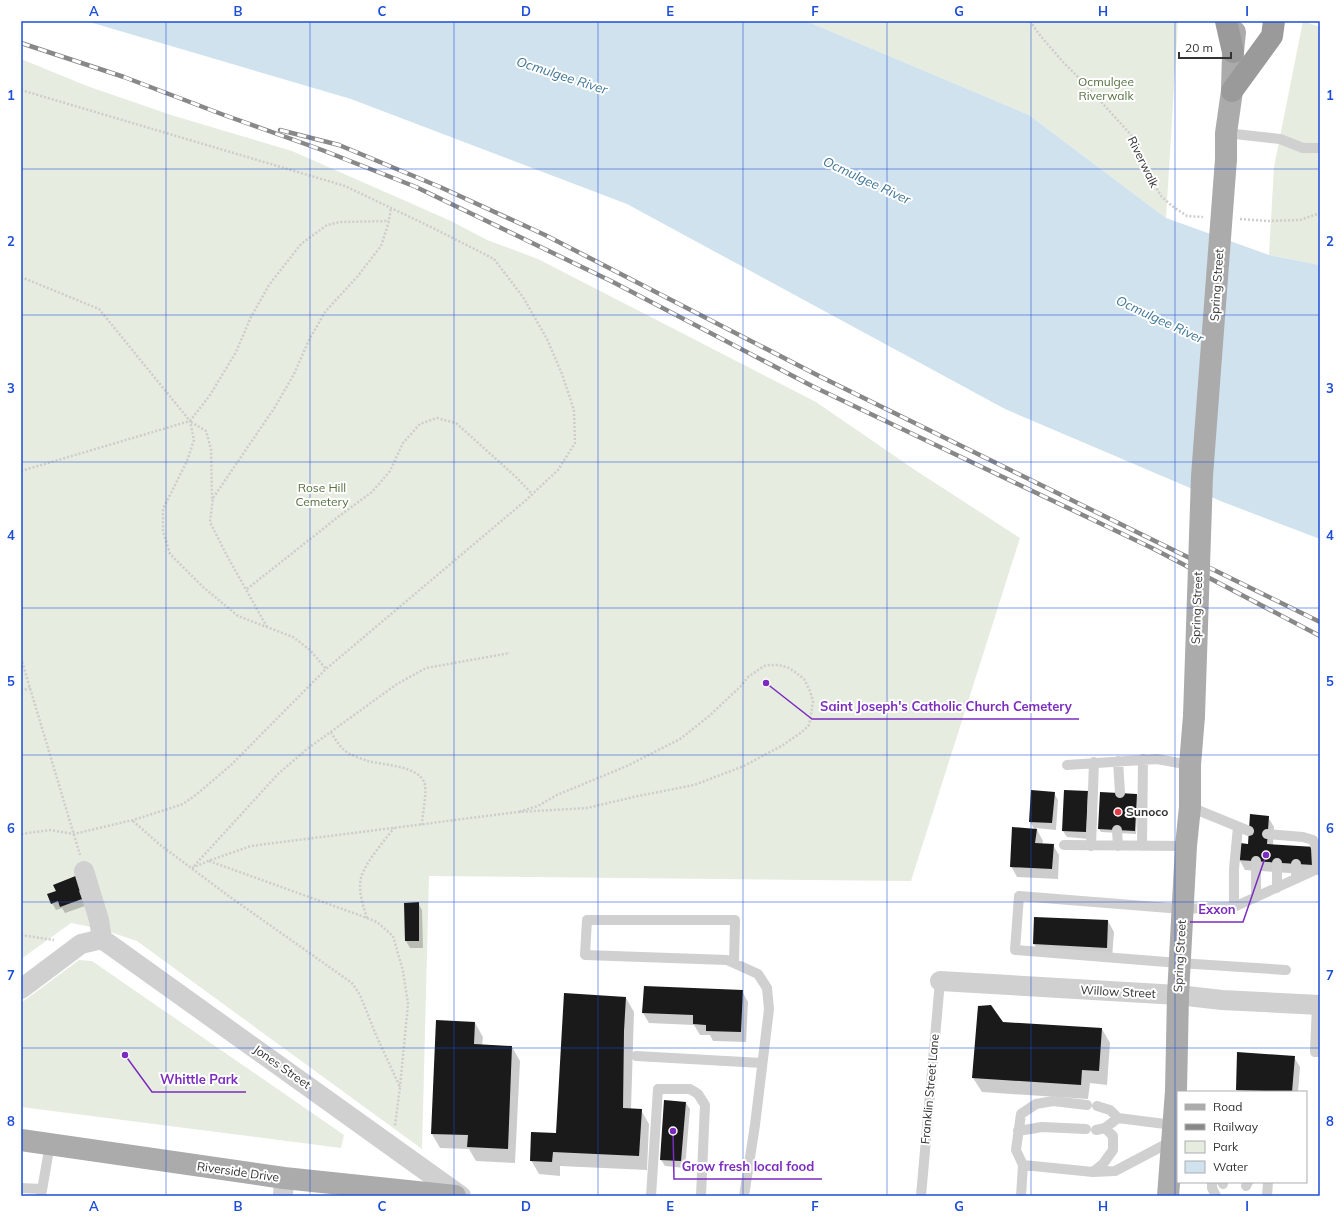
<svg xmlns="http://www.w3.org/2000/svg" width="1341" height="1217" viewBox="0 0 1341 1217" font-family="Mulish,sans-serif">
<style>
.green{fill:#e6ecdf}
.water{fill:#cfe2ee}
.shadow{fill:#0003}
.building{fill:#1a1a1a}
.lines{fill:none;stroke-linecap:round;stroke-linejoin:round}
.path{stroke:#cdcdcd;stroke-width:2.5;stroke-dasharray:2 2;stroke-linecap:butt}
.service{stroke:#d0d0d0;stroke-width:10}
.minor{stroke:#d0d0d0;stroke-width:20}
.primary{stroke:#ababab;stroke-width:22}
.motorway{stroke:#9a9a9a;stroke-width:22}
.rail-casing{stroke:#888;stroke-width:4.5}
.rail{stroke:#fff;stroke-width:3;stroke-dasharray:9;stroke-linecap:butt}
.primary-bridge{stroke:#ababab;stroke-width:22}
.grid{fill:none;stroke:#1d4ed8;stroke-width:1;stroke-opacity:0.55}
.poi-dot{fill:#e63946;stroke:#fff;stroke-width:1.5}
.labels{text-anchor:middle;stroke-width:4;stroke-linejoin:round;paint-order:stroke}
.park-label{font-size:12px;fill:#56703f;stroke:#fff}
.street-label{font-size:12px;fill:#333;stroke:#fff}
.poi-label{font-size:12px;font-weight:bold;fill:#333;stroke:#fff;text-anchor:start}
.water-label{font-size:13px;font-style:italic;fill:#3f7597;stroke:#fff}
.leader{fill:none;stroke:#7b2cbf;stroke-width:1.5}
.callout-dot{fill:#7b2cbf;stroke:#fff;stroke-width:1.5}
.callout-label{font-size:13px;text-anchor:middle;font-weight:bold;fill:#7b2cbf;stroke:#fff;stroke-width:4;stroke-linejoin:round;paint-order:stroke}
.neatline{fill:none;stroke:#1d4ed8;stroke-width:1.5}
.grid-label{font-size:13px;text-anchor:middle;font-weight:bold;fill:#1d4ed8}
</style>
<rect width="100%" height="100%" fill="#fff"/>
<!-- green -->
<path class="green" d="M 806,21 L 1178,21 L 1166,218 L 1029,115 Z
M 1303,21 L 1320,27 L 1320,265 L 1269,255 L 1274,167 Z
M 21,59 L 87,86 L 171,115 L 292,151 L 451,221 L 487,240 L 538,259 L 816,402 L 915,470 L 1020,538 L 911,881 L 429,876 L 422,1149 L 137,941 L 101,929 L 71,923 L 21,959 Z
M 79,960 L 92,961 L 344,1135 L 341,1148 L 21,1107 L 21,1003 Z"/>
<!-- water -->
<path class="water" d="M 86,21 L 806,21 L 1029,115 L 1166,218 L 1269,255 L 1320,265 L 1320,539 L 1223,502 L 1005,409 L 627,204 L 351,99 Z"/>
<!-- shadow -->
<path class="shadow" d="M 1087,792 L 1091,799 L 1089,839 L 1067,837 L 1063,831 Z
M 1054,793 L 1058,800 L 1056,830 L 1036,828 L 1043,841 L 1042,845 L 1053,845 L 1059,855 L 1058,879 L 1017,877 L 1011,866 L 1035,830 L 1030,822 Z
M 1137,795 L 1138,798 L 1136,834 L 1101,832 L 1099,829 Z
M 1268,817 L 1274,827 L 1273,845 L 1320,858 L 1319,875 L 1245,870 L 1239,859 Z
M 78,877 L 85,906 L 65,913 L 62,908 L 56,910 L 52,903 Z
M 418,903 L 422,910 L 423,948 L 410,948 L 406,941 L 405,904 Z
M 1108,921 L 1114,932 L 1112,958 L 1040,954 L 1034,944 Z
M 742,991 L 748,1002 L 746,1042 L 713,1041 L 710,1035 L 700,1035 L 694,1025 L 649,1023 L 643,1013 Z
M 626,998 L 634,1012 L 631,1109 L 641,1110 L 649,1124 L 647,1170 L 560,1166 L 560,1176 L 539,1174 L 531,1160 L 557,1134 Z
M 475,1023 L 483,1037 L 482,1046 L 512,1047 L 520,1061 L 515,1163 L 476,1161 L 469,1149 L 440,1148 L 432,1134 Z
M 1002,1023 L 1102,1029 L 1110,1043 L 1107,1085 L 1090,1083 L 1088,1099 L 982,1092 L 973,1078 Z
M 1294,1057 L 1300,1067 L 1298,1092 L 1238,1092 L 1237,1090 Z
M 686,1103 L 690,1109 L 685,1168 L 665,1166 L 661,1160 Z"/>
<!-- building -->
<path class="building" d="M 1031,790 L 1055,792 L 1052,823 L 1029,822 Z
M 1064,790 L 1088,791 L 1086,832 L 1062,831 Z
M 1100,792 L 1137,794 L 1135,831 L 1098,829 Z
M 1250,814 L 1269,816 L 1267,844 L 1315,847 L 1313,865 L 1238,860 L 1240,843 L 1248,844 Z
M 1012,827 L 1037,829 L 1035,843 L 1054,844 L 1052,869 L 1010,867 Z
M 78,875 L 83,890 L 79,891 L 82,899 L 60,907 L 58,901 L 51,904 L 47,894 L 56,891 L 53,885 Z
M 419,902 L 419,941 L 405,941 L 404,903 Z
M 1034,917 L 1108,920 L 1107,948 L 1033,944 Z
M 644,986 L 743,990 L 741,1032 L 706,1031 L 706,1025 L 693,1024 L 693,1015 L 642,1013 Z
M 564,993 L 626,997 L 624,1031 L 623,1108 L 642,1109 L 639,1156 L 553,1152 L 552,1162 L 530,1161 L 531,1132 L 556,1133 Z
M 991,1005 L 1003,1022 L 1102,1028 L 1099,1071 L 1082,1070 L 1081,1085 L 972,1078 L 978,1006 Z
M 436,1020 L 475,1022 L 474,1044 L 512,1046 L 508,1149 L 467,1147 L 468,1135 L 431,1134 Z
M 1237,1052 L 1295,1056 L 1292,1092 L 1236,1090 Z
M 664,1100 L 686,1102 L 681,1161 L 660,1160 Z"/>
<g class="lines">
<!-- path -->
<path class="path" d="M 1030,21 L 1039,34 L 1062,61 L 1085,84 L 1132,136 L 1146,170 L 1161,196 L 1172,206 L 1187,216 L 1203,217
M 21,90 L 345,186 L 433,228 L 494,259 L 523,297 L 547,339 L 562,374 L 574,410 L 575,443 L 558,470 L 525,501 L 326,669 L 231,765 L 197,794 L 183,804 L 168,809 L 133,820 L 74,834 L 50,830 L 21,834
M 1240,219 L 1267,221 L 1300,220 L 1320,213
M 21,277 L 99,309 L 190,421 L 194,440 L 187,461 L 163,509 L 163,531 L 170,554 L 203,587 L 238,616 L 293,637 L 310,650 L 326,669
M 191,422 L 206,431 L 211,449 L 212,499
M 21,471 L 190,421 L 210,395 L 236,352 L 251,317 L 269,285 L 301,244 L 327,225 L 340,222 L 389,221
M 247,589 L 338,517 L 372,492 L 390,471 L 403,443 L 420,424 L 437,418 L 456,423 L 516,477 L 532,494
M 267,627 L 226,554 L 210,522 L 213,498 L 275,407 L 294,374 L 309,340 L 325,312 L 357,277 L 381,246 L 389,221 L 391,207
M 21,658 L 80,855
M 21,691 L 30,688
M 331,732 C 336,741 340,747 348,753 C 354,756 362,759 368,761 C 383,765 418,766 424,782 C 428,790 422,814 422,825
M 133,821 L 159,844 L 230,897 L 352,983 L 360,995 L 376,1035 L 400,1087 L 395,1126
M 209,861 L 359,915 L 377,922 L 393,936 L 403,971 L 408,1004 L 400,1087
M 194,866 L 278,774 L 307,749 L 397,684 L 426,668 L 510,653
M 192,868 L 208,861 L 251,846 L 518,812 L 587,808 L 638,796 L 694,785 L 744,766 L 783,745 L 802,732 L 809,725 L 811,715 L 813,701 L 810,691 L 804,679 L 795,672 L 787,667 L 778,665 L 770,665 L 764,666 L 748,677 L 740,687 L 708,717 L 680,739 L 627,766 L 557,795 L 538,806 L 518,812
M 367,918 C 363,906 358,891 361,878 C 364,864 385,840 394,828
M 21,935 L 54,940"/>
<!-- service -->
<path class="service" d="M 1226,133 L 1280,139 L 1303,148 L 1320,148
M 1118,761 L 1120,793
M 1067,765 L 1157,759 L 1190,765
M 1190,807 L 1249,831
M 1117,830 L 1118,846
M 1267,834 L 1303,837 L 1313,840 L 1316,848 L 1317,867 L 1313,871 L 1234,907 L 1182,909 L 1019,896 L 1015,950 L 1179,963 L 1286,970
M 1064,845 L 1186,846
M 1091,846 L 1094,762
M 1142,846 L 1143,759
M 1256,861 L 1256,897
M 1296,864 L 1296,879
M 1277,888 L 1277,863
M 1234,907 L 1234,869 L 1238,827
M 734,963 L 735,920 L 587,920 L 585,955 L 727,960 L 758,974 L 767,988 L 769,1009 L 755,1125 L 744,1196
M 1317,1005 L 1315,1052 L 1320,1052
M 636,1056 L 762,1063
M 1097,1106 L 1110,1110 L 1118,1118 L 1173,1125
M 1096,1130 L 1105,1128 L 1118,1118
M 1018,1131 L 1042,1127 L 1086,1129
M 1023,1165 L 1016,1150 L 1021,1114 L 1036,1104 L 1053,1101 L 1087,1105
M 1093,1172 L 1103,1164 L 1113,1150 L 1113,1136 L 1105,1128
M 1212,1182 L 1212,1188 L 1216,1196
M 1222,1182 L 1223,1184
M 1246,1186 L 1248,1182
M 21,1188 L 42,1189
M 41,1196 L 50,1144
M 651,1196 L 658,1089 L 690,1089 L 698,1094 L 705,1105 L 701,1196
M 921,1196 L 940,981
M 1021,1196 L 1023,1165 L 1093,1172 L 1115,1171 L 1172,1141
M 1267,1196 L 1268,1182"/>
<!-- minor -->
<path class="minor" d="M 84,871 L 99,920 L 102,939
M 940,981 L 1178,995 L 1222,1000 L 1320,1005
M 21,989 L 81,944 L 102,939 L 461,1196
M 283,1196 L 284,1178"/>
<!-- primary -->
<path class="primary" d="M 1226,159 L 1226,133 L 1232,91 L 1233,52 L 1235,32
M 21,1140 L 284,1178 L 455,1196
M 1168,1196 L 1176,1091 L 1178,995 L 1186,846 L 1190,807 L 1190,765 L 1194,716"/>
<!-- motorway -->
<path class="motorway" d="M 1226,21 L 1233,52
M 1232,91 L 1272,36 L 1274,21"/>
<!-- rail casing -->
<g class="rail-casing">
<path id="rail" d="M 21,43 L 124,77 L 224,115 L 322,150 L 416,187 L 611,281 L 812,386 L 1152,548 L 1320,636
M 280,130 L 339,145 L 440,187 L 545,235 L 821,377 L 1320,622"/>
</g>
<!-- rail -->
<use href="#rail" class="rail"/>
<!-- primary-bridge -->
<path class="primary-bridge" d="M 1194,716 L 1202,476 L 1226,159"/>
</g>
<!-- grid -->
<path class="grid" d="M 166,21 L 166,1196M 310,21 L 310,1196M 454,21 L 454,1196M 598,21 L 598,1196M 743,21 L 743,1196M 887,21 L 887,1196M 1031,21 L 1031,1196M 1175,21 L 1175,1196M 21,169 L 1320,169M 21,315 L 1320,315M 21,462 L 1320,462M 21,608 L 1320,608M 21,755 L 1320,755M 21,902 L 1320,902M 21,1048 L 1320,1048"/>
<!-- markers -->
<circle class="poi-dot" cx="1118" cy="812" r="4"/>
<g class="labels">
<!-- park labels -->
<g class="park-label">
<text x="1106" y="86">Ocmulgee<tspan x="1106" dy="14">Riverwalk</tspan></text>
<text x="322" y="492">Rose Hill<tspan x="322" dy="14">Cemetery</tspan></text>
</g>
<!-- street labels -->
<g class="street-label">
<text transform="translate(1143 162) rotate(64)" y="4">Riverwalk</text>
<text transform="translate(1217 285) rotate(-86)" y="4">Spring Street</text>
<text transform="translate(1197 608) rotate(-88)" y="4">Spring Street</text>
<text transform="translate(1180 956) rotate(-87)" y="4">Spring Street</text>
<text transform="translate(1118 992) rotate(3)" y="4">Willow Street</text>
<text transform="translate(282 1067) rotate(35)" y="4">Jones Street</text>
<text transform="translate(930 1089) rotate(-85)" y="4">Franklin Street Lane</text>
<text transform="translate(238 1172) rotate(8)" y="4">Riverside Drive</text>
</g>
<!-- poi labels -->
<g class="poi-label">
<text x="1126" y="816">Sunoco</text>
</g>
<!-- water labels -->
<g class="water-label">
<text transform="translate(562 75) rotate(18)" y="5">Ocmulgee River</text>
<text transform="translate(867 180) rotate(25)" y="5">Ocmulgee River</text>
<text transform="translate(1160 319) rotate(25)" y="5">Ocmulgee River</text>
</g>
</g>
<!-- callouts -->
<path class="leader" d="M766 683L812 719H1079M1266 855L1243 922H1190M125 1055L152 1092H246M673 1131L674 1179H822"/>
<g class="callout-dot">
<circle cx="766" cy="683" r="4"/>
<circle cx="1266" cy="855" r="4"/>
<circle cx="125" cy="1055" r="4"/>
<circle cx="673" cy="1131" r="4"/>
</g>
<g class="callout-label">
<text x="946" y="711">Saint Joseph's Catholic Church Cemetery</text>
<text x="1217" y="914">Exxon</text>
<text x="199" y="1084">Whittle Park</text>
<text x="748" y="1171">Grow fresh local food</text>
</g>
<!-- border -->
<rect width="1341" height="1217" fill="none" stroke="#ffffff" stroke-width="44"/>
<!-- legend -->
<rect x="1177" y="1091" width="130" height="92" fill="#ffffff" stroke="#adadad"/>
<rect x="1185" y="1104" width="20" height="6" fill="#ababab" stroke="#adadad"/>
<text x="1213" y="1111" font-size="12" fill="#333333">Road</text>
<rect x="1185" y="1124" width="20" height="6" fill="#888888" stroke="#adadad"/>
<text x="1213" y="1131" font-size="12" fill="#333333">Railway</text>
<rect x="1185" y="1141" width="20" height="12" fill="#e6ecdf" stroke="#adadad"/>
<text x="1213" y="1151" font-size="12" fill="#333333">Park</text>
<rect x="1185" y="1161" width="20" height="12" fill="#cfe2ee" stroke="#adadad"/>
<text x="1213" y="1171" font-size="12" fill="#333333">Water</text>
<!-- scale -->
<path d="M1179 52v6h52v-6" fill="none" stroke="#333333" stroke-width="2"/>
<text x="1185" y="52" font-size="12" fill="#333333" stroke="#ffffff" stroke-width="3" paint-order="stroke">20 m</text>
<rect x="22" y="22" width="1297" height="1173" class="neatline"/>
<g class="grid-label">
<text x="94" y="16">A</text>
<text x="238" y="16">B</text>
<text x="382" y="16">C</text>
<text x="526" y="16">D</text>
<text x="670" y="16">E</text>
<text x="815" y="16">F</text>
<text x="959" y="16">G</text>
<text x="1103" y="16">H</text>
<text x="1247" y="16">I</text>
<text x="11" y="100">1</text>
<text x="1330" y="100">1</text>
<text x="11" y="246">2</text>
<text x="1330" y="246">2</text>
<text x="11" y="393">3</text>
<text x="1330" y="393">3</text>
<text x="11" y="540">4</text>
<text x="1330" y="540">4</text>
<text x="11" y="686">5</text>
<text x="1330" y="686">5</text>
<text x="11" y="833">6</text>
<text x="1330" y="833">6</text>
<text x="11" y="980">7</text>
<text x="1330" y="980">7</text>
<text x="11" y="1126">8</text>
<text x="1330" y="1126">8</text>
<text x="94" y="1211">A</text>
<text x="238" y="1211">B</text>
<text x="382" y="1211">C</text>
<text x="526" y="1211">D</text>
<text x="670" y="1211">E</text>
<text x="815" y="1211">F</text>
<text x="959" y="1211">G</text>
<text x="1103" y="1211">H</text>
<text x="1247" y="1211">I</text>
</g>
</svg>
